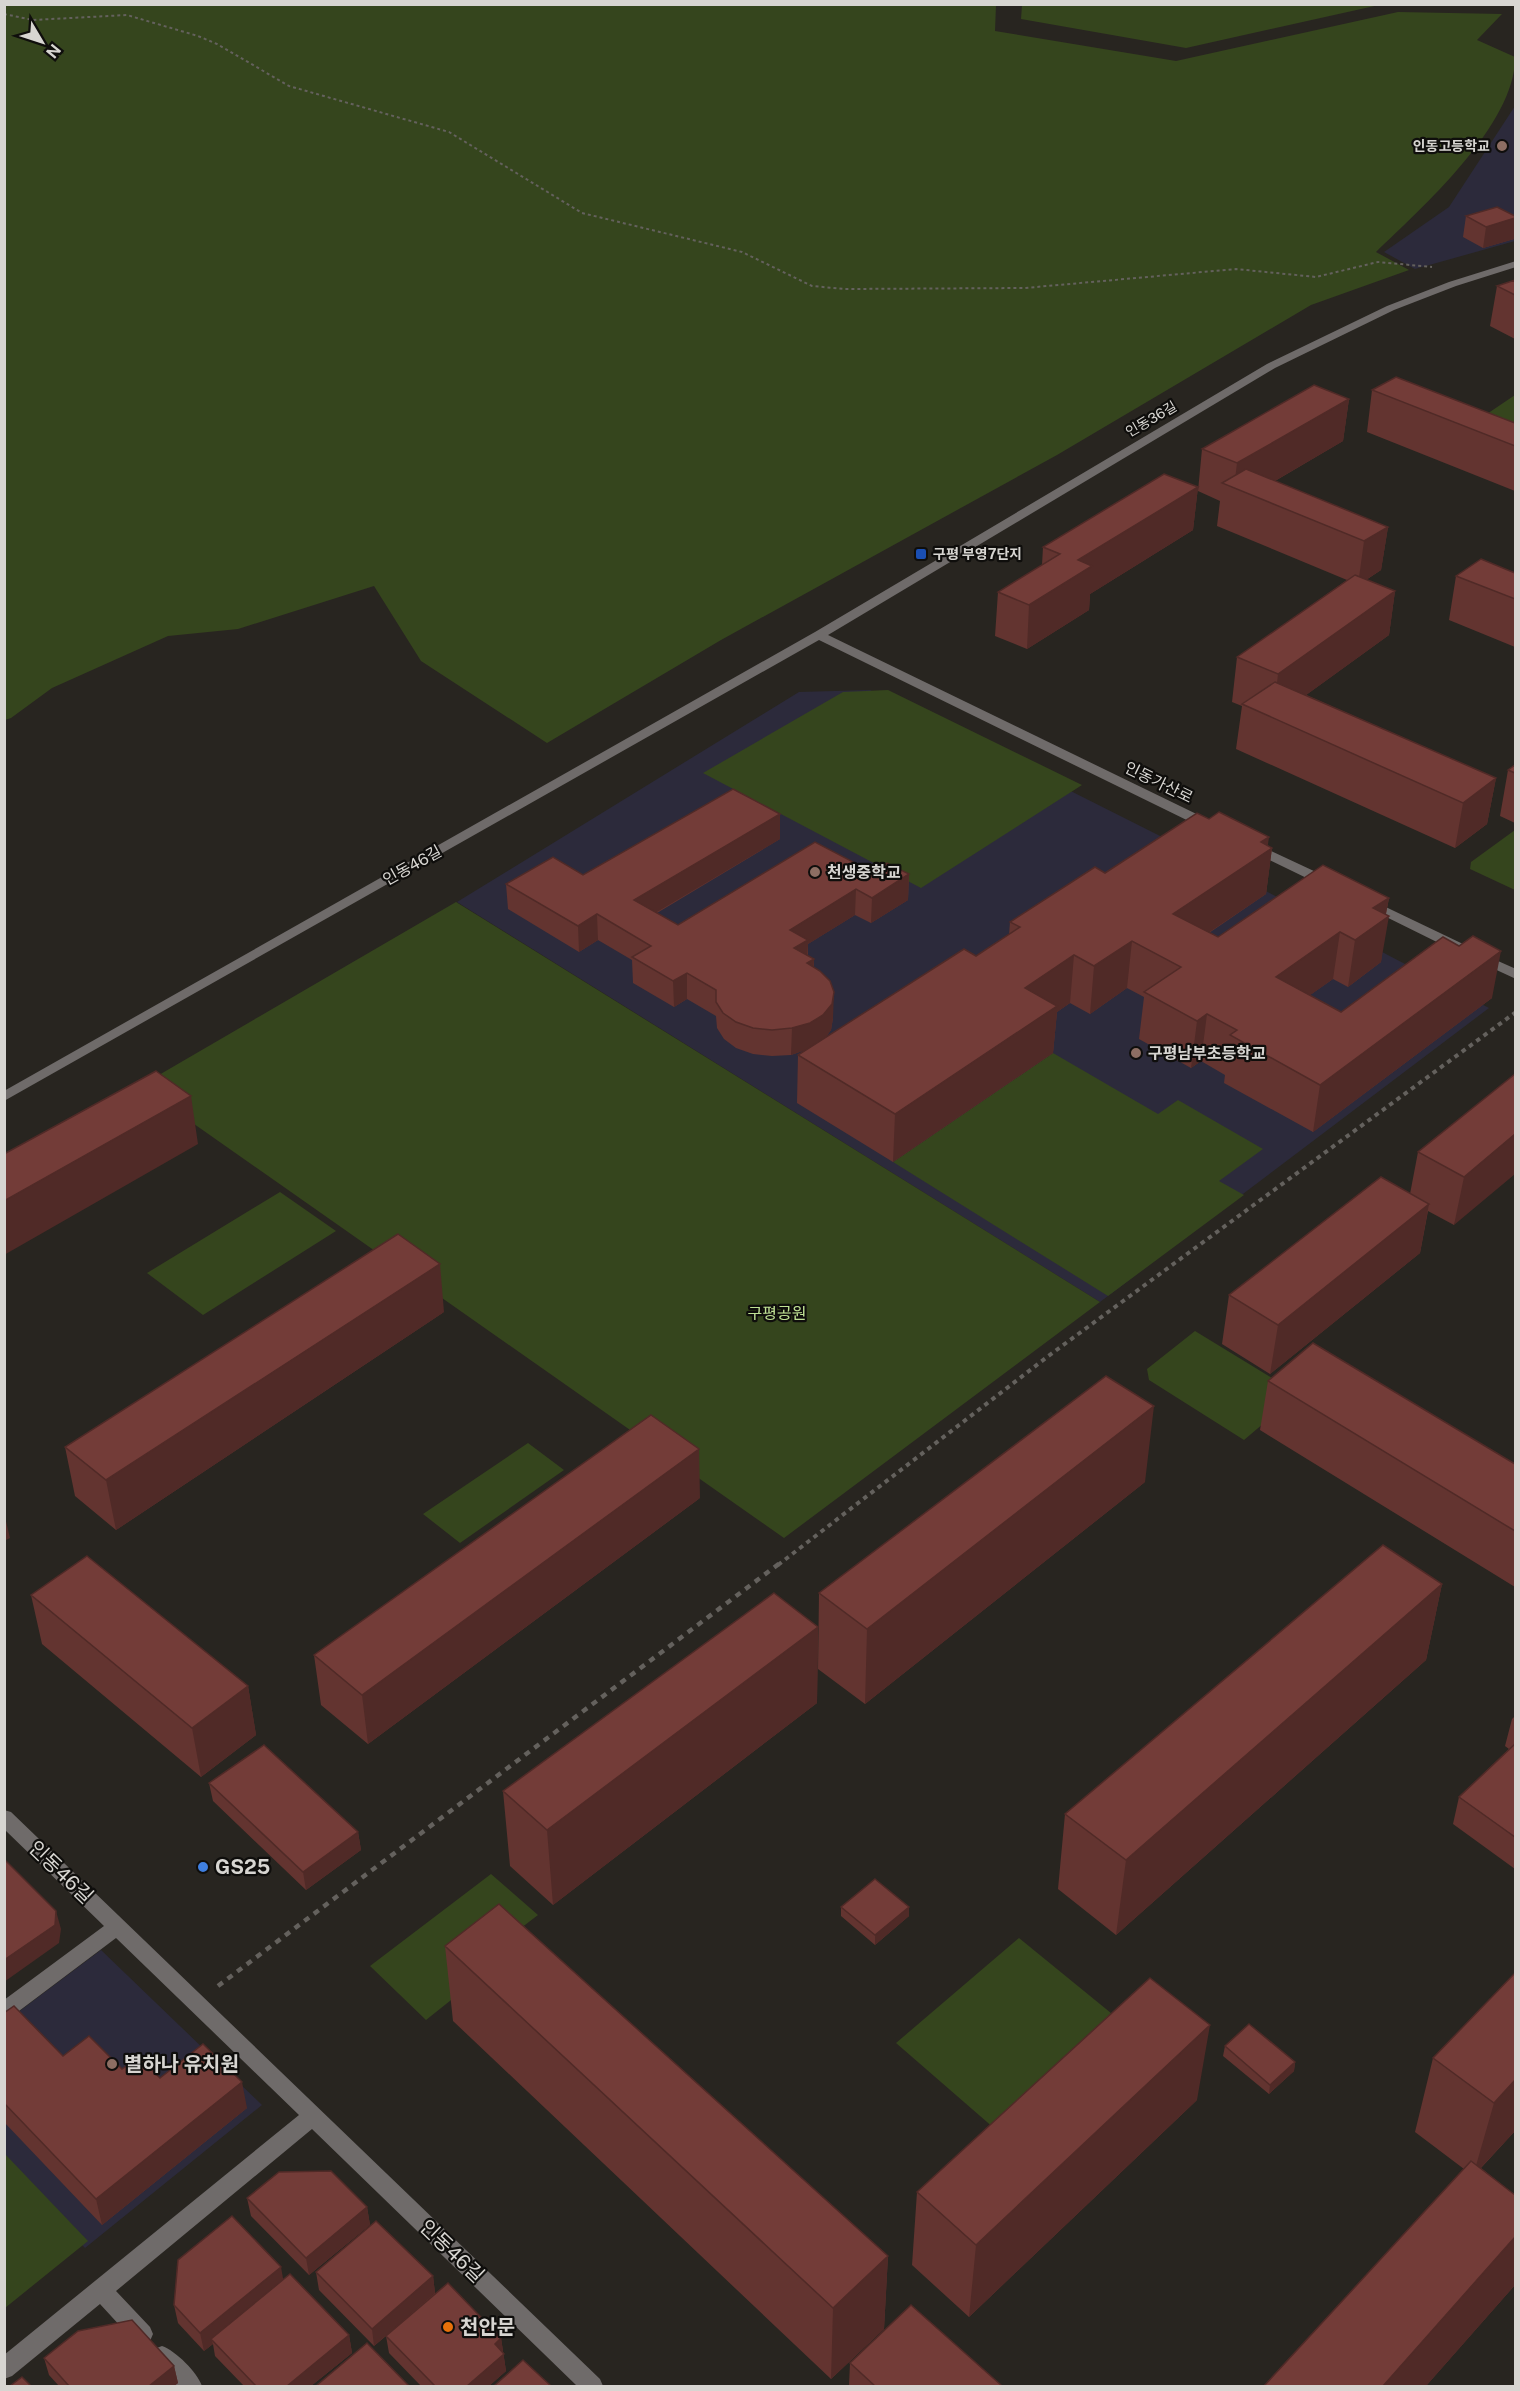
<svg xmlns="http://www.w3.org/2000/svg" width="1520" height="2391" viewBox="0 0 1520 2391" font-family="'Public Sans','Noto Sans KR',sans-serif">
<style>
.education{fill:#2c2a3b}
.green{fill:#35451d}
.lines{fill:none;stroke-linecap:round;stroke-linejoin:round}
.path-far2{stroke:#64615d;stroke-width:2;stroke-dasharray:3 3;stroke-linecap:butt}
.path-far1{stroke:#64615d;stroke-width:4;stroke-dasharray:4.5 4.5;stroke-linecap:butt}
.path{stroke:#64615d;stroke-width:4.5;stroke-dasharray:6 6;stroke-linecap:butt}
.minor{fill:#6f6b6a;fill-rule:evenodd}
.wall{fill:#633430}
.shaded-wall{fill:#502a27}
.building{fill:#733c38;stroke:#502a27;stroke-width:1.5}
.education-dot{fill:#8d6e63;stroke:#0f0e0c;stroke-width:2}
.transit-dot{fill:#1a4fb4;stroke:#0f0e0c;stroke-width:2}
.shop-dot{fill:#3f7fe0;stroke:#0f0e0c;stroke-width:2}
.food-dot{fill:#e8710a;stroke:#0f0e0c;stroke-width:2}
.labels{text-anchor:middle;stroke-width:4.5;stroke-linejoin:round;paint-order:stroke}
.far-poi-label{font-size:14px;font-weight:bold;fill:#d7d5d1;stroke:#0f0e0c;text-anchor:end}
.far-street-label{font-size:14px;fill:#d7d5d1;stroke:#0f0e0c}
.street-label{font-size:16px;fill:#d7d5d1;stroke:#0f0e0c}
.poi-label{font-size:16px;font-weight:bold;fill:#d7d5d1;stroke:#0f0e0c;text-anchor:start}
.park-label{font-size:16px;fill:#c0e295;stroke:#0f0e0c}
.near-poi-label{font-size:20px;font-weight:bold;fill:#d7d5d1;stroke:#0f0e0c;text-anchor:start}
.near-street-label{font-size:20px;fill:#d7d5d1;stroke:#0f0e0c}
</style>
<rect width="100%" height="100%" fill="#282520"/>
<!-- education -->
<path class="education" d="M 1515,106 L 1515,241 L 1415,269 L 1384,252 L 1449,207 Z
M 870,690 L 1172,842 L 1489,1008 L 1100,1302 L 457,902 L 799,692 Z
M 101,1950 L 262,2105 L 85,2248 L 5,2163 L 5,2022 Z"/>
<!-- green -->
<path class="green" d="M 4,5 L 996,5 L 995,31 L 1176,61 L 1398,12 L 1502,14 L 1477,40 L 1515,57 C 1516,124 1422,208 1376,252 L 1409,270 L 1311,305 L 1057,455 L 721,640 L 547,743 L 421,661 L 374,586 L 238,629 L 168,636 L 52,688 L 11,718 L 5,720 Z
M 1022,5 L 1022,4 L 1379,5 L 1186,48 L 1021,19 Z
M 1515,395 L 1515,434 L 1478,420 Z
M 888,690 L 1082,785 L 921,888 L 703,773 L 843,692 Z
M 1515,830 L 1515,890 L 1470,869 L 1471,862 Z
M 456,902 L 1100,1302 L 784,1538 L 140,1086 Z
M 1053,1053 L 1158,1114 L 1178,1100 L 1263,1149 L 1219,1181 L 1244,1195 L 1108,1296 L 893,1162 Z
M 280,1192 L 336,1231 L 203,1315 L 147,1273 Z
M 1195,1331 L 1298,1394 L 1244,1440 L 1149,1380 L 1147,1369 Z
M 528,1443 L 564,1470 L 460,1543 L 423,1514 Z
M 491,1874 L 538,1915 L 483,1957 L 480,1977 L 426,2020 L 370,1966 Z
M 1019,1938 L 1133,2031 L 1010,2142 L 896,2043 Z
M 5,2154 L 88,2241 L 5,2308 Z"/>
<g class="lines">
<!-- path-far2 -->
<path class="path-far2" d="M 4,14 L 33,20 L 127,15 L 198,36 L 217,44 L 289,86 L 449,132 L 582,213 L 742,252 L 812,286 L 845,289 L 1025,288 L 1236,269 L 1316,277 L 1378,262 L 1432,267"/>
<!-- path-far1 -->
<path class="path-far1" d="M 778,1565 L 1047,1357 L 1516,1012"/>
<!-- path -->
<path class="path" d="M 218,1986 L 780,1563"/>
<!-- minor -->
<path class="minor" d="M 1516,261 L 1516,267 L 1456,286 L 1394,310 L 1275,368 L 828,635 L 1215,823 L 1216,826 L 1215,829 L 1205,829 L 819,640 L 4,1101 L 4,1091 L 815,632 L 1267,364 L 1387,306 L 1449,282 Z
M 1254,843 L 1331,879 L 1333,882 L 1326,886 L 1321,885 L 1249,850 L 1247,847 Z
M 1369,899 L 1463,944 L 1465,947 L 1463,950 L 1453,950 L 1364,906 L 1362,903 L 1364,900 Z
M 1480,953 L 1516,969 L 1516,979 L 1475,960 L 1473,957 L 1475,954 Z
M 4,1810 L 11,1812 L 600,2379 L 603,2386 L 577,2386 L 312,2129 L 116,2291 L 150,2327 L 153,2334 L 150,2341 L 142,2344 L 134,2341 L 100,2304 L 12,2376 L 4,2379 L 4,2355 L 299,2115 L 116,1938 L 11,2017 L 4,2019 L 4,2000 L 104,1926 L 4,1829 Z
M 162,2346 C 176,2351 197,2372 202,2386 L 177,2386 L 154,2363 L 151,2356 L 154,2349 Z"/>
</g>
<!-- wall -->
<path class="wall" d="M 1466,216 L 1514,239 L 1483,248 L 1463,237 Z
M 1515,280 L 1515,339 L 1490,326 L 1497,286 Z
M 1372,390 L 1515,423 L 1515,491 L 1367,432 Z
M 1349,399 L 1343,441 L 1275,481 L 1388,527 L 1381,570 L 1366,580 L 1395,591 L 1389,635 L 1306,695 L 1496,778 L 1487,824 L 1455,848 L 1236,749 L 1242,706 L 1232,702 L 1237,657 L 1347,580 L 1217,526 L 1220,501 L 1198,491 L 1202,449 Z
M 1198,487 L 1193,530 L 1090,594 L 1089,610 L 1027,649 L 995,636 L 998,592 L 1042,565 L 1043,547 Z
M 1515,573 L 1515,647 L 1449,620 L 1456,576 Z
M 1515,765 L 1515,823 L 1500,816 L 1508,770 Z
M 780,814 L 780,839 L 657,913 L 678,925 L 872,872 L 909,874 L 908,900 L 871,923 L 855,915 L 808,944 L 808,956 L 814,959 L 814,967 L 833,1018 L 831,1030 L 825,1038 L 976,956 L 1009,935 L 1010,922 L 1105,873 L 1268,846 L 1272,848 L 1266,894 L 1209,933 L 1218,937 L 1389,898 L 1386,914 L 1381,962 L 1348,987 L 1333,979 L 1310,995 L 1341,1012 L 1492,998 L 1313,1132 L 1224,1083 L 1225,1075 L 1201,1061 L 1191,1068 L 1139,1039 L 1144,997 L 1127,988 L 1090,1014 L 1070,1003 L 1057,1012 L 1053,1053 L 893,1162 L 797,1103 L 798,1055 L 805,1050 L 791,1055 L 772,1056 L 753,1054 L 736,1048 L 724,1039 L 717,1028 L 716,1016 L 687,999 L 674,1007 L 633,983 L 632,960 L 598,940 L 579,952 L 508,909 L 506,884 L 583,875 Z
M 1515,1074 L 1454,1225 L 1428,1211 L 1420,1253 L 1270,1374 L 1222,1344 L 1229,1295 L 1410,1194 L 1418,1152 Z
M 444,1312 L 116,1530 L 75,1496 L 65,1447 Z
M 1268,1381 L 1515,1464 L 1515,1587 L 1260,1430 Z
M 1145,1482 L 865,1704 L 818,1669 L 819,1593 Z
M 700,1498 L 368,1744 L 321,1705 L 314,1655 Z
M 1442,1584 L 1426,1660 L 1116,1935 L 1058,1889 L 1065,1814 Z
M 31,1595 L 248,1686 L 256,1735 L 201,1777 L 42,1644 Z
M 818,1627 L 817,1703 L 553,1905 L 510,1866 L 503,1791 Z
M 1515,1716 L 1515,1869 L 1453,1824 L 1459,1797 L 1509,1749 L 1505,1746 L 1512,1719 Z
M 209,1783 L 358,1832 L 361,1850 L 306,1890 L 213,1801 Z
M 841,1907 L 909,1907 L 909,1916 L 875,1945 L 841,1916 Z
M 445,1946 L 888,2256 L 884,2329 L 831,2379 L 453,2021 Z
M 1515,1973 L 1515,2131 L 1481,2168 L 1515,2195 L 1515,2285 L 1426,2386 L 1464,2169 L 1415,2132 L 1433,2058 Z
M 4,2013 L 63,2056 L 160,2078 L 247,2108 L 102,2225 L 4,2122 Z
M 1225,2046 L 1295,2062 L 1294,2071 L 1269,2094 L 1223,2056 Z
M 1197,2100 L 969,2317 L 912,2265 L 917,2192 Z
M 247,2198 L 367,2207 L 370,2225 L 309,2275 L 251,2216 Z
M 316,2272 L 433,2276 L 435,2293 L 501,2338 L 506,2371 L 489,2386 L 421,2386 L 389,2353 L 386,2336 L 374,2346 L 319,2290 Z
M 283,2279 L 349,2335 L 352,2353 L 311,2386 L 244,2386 L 215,2356 L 213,2344 L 204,2351 L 178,2323 L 174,2305 Z
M 44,2358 L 174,2366 L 178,2383 L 174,2386 L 59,2386 L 49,2375 Z
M 850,2363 L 1002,2386 L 849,2386 Z"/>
<!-- shaded-wall -->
<path class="shaded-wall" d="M 1515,218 L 1515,233 L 1514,239 L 1483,248 L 1486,227 Z
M 1349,399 L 1343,441 L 1251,495 L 1234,488 L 1237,463 Z
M 1198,487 L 1193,530 L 1090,594 L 1089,610 L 1027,649 L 1029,605 L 1078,560 Z
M 1388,527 L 1381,570 L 1358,585 L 1364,541 Z
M 1395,591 L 1389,635 L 1273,719 L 1278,674 Z
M 1496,778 L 1487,824 L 1455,848 L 1463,803 Z
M 780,814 L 780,839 L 635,925 L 634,900 Z
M 1269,837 L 1267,851 L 1272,848 L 1266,894 L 1168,960 L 1173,914 L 1261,842 Z
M 909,874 L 908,900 L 871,923 L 872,898 Z
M 856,889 L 855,915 L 808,944 L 807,963 L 814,959 L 813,985 L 794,974 L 790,930 Z
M 1389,898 L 1385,918 L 1389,916 L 1381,962 L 1348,987 L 1355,940 L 1373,908 Z
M 597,914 L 598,940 L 579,952 L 578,926 Z
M 1340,932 L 1333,979 L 1269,1024 L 1276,977 Z
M 1132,941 L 1127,988 L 1090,1014 L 1094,966 Z
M 1501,951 L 1492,998 L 1313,1132 L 1320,1085 Z
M 1074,955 L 1070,1003 L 1057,1012 L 1053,1053 L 893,1162 L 895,1114 L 1025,988 Z
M 687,973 L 687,999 L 674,1007 L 673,981 Z
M 834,992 L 833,1018 L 831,1030 L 823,1041 L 809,1049 L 791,1055 L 792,1028 Z
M 1207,1014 L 1201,1061 L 1191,1068 L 1197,1021 Z
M 191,1096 L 198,1144 L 4,1255 L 4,1201 Z
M 1515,1134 L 1515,1174 L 1454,1225 L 1464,1177 Z
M 1429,1204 L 1420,1253 L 1270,1374 L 1278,1325 Z
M 440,1264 L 444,1312 L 116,1530 L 106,1480 Z
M 1154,1406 L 1145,1482 L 865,1704 L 867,1629 Z
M 699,1449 L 700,1498 L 368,1744 L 362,1695 Z
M 4,1513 L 10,1538 L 4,1541 Z
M 1442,1584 L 1426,1660 L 1116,1935 L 1126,1860 Z
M 818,1627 L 817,1703 L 553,1905 L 547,1830 Z
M 248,1686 L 256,1735 L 201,1777 L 192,1728 Z
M 358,1832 L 361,1850 L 306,1890 L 303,1872 Z
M 909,1907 L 909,1916 L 875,1945 L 875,1935 Z
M 56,1911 L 61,1929 L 59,1943 L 4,1982 L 4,1960 Z
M 1210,2025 L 1197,2100 L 969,2317 L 976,2245 Z
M 1295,2062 L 1294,2071 L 1269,2094 L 1270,2085 Z
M 1515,2080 L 1515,2131 L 1473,2176 L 1494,2103 Z
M 242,2082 L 247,2108 L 102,2225 L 96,2199 Z
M 367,2207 L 370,2225 L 309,2275 L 306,2258 Z
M 1515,2237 L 1515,2285 L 1426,2386 L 1383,2386 Z
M 888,2256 L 884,2329 L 831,2379 L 833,2308 Z
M 281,2267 L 284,2284 L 211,2339 L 213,2344 L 204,2351 L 200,2333 Z
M 433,2276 L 435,2293 L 374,2346 L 372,2329 Z
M 349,2335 L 352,2353 L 311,2386 L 287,2386 Z
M 501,2338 L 506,2371 L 489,2386 L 467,2386 L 495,2344 Z
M 174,2366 L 178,2383 L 174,2386 L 149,2386 Z"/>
<!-- building -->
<path class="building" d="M 1497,207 L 1515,216 L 1515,218 L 1486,227 L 1466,216 Z
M 1515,280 L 1515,295 L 1497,286 Z
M 1396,377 L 1515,423 L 1515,446 L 1372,390 Z
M 1314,385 L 1349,399 L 1237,463 L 1202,449 Z
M 1246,469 L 1388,527 L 1364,541 L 1222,483 Z
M 1164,474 L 1198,487 L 1078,560 L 1092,566 L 1029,605 L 998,592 L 1060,554 L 1043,547 Z
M 1481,559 L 1515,573 L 1515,599 L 1456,576 Z
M 1355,575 L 1395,591 L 1278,674 L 1237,657 Z
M 1275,682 L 1496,778 L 1463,803 L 1242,704 Z
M 1515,765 L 1515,773 L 1508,770 Z
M 733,789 L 780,814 L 634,900 L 678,925 L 815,842 L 872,872 L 887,863 L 909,874 L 872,898 L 856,889 L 790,930 L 808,940 L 794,948 L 814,959 L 807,963 L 820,971 L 830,981 L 834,992 L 832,1004 L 823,1015 L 810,1023 L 792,1028 L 772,1030 L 753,1028 L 736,1022 L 723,1013 L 716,1002 L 716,990 L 687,973 L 673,981 L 632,957 L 651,946 L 597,914 L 578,926 L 506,884 L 553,857 L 583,875 Z
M 1219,812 L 1269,837 L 1261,842 L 1272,848 L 1173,914 L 1218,937 L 1323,865 L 1389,898 L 1373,908 L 1389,916 L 1355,940 L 1340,932 L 1276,977 L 1341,1012 L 1443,937 L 1459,946 L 1473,936 L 1501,951 L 1320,1085 L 1230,1035 L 1237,1030 L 1207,1014 L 1197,1021 L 1144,992 L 1181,967 L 1132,941 L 1094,966 L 1074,955 L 1025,988 L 1057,1006 L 895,1114 L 798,1055 L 964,949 L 976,956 L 1020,927 L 1010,922 L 1095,867 L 1105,873 L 1197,813 L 1209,819 Z
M 156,1071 L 191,1096 L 4,1201 L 4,1154 Z
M 1515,1074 L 1515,1134 L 1464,1177 L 1418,1152 Z
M 1381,1177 L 1429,1204 L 1278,1325 L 1229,1295 Z
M 398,1234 L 440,1264 L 106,1480 L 65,1447 Z
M 1313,1343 L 1515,1464 L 1515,1531 L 1268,1381 Z
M 1106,1376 L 1154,1406 L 867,1629 L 819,1593 Z
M 651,1415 L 699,1449 L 362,1695 L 314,1655 Z
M 1383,1545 L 1442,1584 L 1126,1860 L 1065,1814 Z
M 87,1556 L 248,1686 L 192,1728 L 31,1595 Z
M 774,1593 L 818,1627 L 547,1830 L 503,1791 Z
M 1515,1744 L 1515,1837 L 1459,1797 Z
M 264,1745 L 358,1832 L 303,1872 L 209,1783 Z
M 6,1861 L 56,1911 L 55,1925 L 4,1960 L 4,1862 Z
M 875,1879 L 909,1907 L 875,1935 L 841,1907 Z
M 499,1904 L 888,2256 L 833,2308 L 445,1946 Z
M 1515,1973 L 1515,2080 L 1494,2103 L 1433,2058 Z
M 1150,1978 L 1210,2025 L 976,2245 L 917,2192 Z
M 14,2006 L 63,2056 L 89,2036 L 122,2069 L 139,2057 L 160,2078 L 203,2044 L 242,2082 L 96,2199 L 4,2103 L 4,2013 Z
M 1249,2024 L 1295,2062 L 1270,2085 L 1225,2046 Z
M 1471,2161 L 1515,2195 L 1515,2237 L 1383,2386 L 1264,2386 Z
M 331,2171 L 367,2207 L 306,2258 L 247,2198 L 279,2172 Z
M 232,2216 L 281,2267 L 200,2333 L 174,2305 L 178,2260 Z
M 376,2221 L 433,2276 L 372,2329 L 316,2272 Z
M 290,2274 L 349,2335 L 287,2386 L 256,2386 L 211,2339 Z
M 448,2283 L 501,2338 L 495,2344 L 504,2354 L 467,2386 L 435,2386 L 386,2336 Z
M 911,2305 L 1002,2386 L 875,2386 L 850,2363 Z
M 132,2320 L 174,2366 L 149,2386 L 69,2386 L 44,2358 L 78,2331 Z
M 367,2343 L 409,2386 L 316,2386 Z
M 523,2360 L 551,2386 L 494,2386 Z
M 22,2377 L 31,2386 L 10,2386 Z"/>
<!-- markers -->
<g class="education-dot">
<circle cx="1502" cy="146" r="6"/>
<circle cx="815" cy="872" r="6"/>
<circle cx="1136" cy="1053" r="6"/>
<circle cx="112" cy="2064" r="6"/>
</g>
<rect class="transit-dot" x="915" y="548" width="12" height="12" rx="3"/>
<circle class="shop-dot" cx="203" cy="1867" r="6"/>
<circle class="food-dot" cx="448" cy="2327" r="6"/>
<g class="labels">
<!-- far-poi labels -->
<g class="far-poi-label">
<text x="1490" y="151">인동고등학교</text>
<text x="933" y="559" text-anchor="start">구평 부영7단지</text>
</g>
<!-- far-street labels -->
<g class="far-street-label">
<text transform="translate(1151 419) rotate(-30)" y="5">인동36길</text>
</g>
<!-- street labels -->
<g class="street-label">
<text transform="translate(1159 782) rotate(26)" y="6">인동가산로</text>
<text transform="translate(412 865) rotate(-29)" y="6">인동46길</text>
</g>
<!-- poi labels -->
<g class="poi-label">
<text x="827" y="878">천생중학교</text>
<text x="1148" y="1059">구평남부초등학교</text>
</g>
<!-- park labels -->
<g class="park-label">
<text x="777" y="1319">구평공원</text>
</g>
<!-- near-poi labels -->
<g class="near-poi-label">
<text x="215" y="1874">GS25</text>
<text x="124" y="2071">별하나 유치원</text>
<text x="460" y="2334">천안문</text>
</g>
<!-- near-street labels -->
<g class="near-street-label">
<text transform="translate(61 1872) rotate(44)" y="7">인동46길</text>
<text transform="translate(452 2251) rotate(44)" y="7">인동46길</text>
</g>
</g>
<!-- border -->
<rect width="1520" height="2391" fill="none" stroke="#d7d5d1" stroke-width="12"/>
<!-- north arrow -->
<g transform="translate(42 42) rotate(129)" stroke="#0f0e0c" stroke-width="4.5" paint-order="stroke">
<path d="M0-4.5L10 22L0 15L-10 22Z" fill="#d7d5d1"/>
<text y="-9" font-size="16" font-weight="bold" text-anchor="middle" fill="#d7d5d1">N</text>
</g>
</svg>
